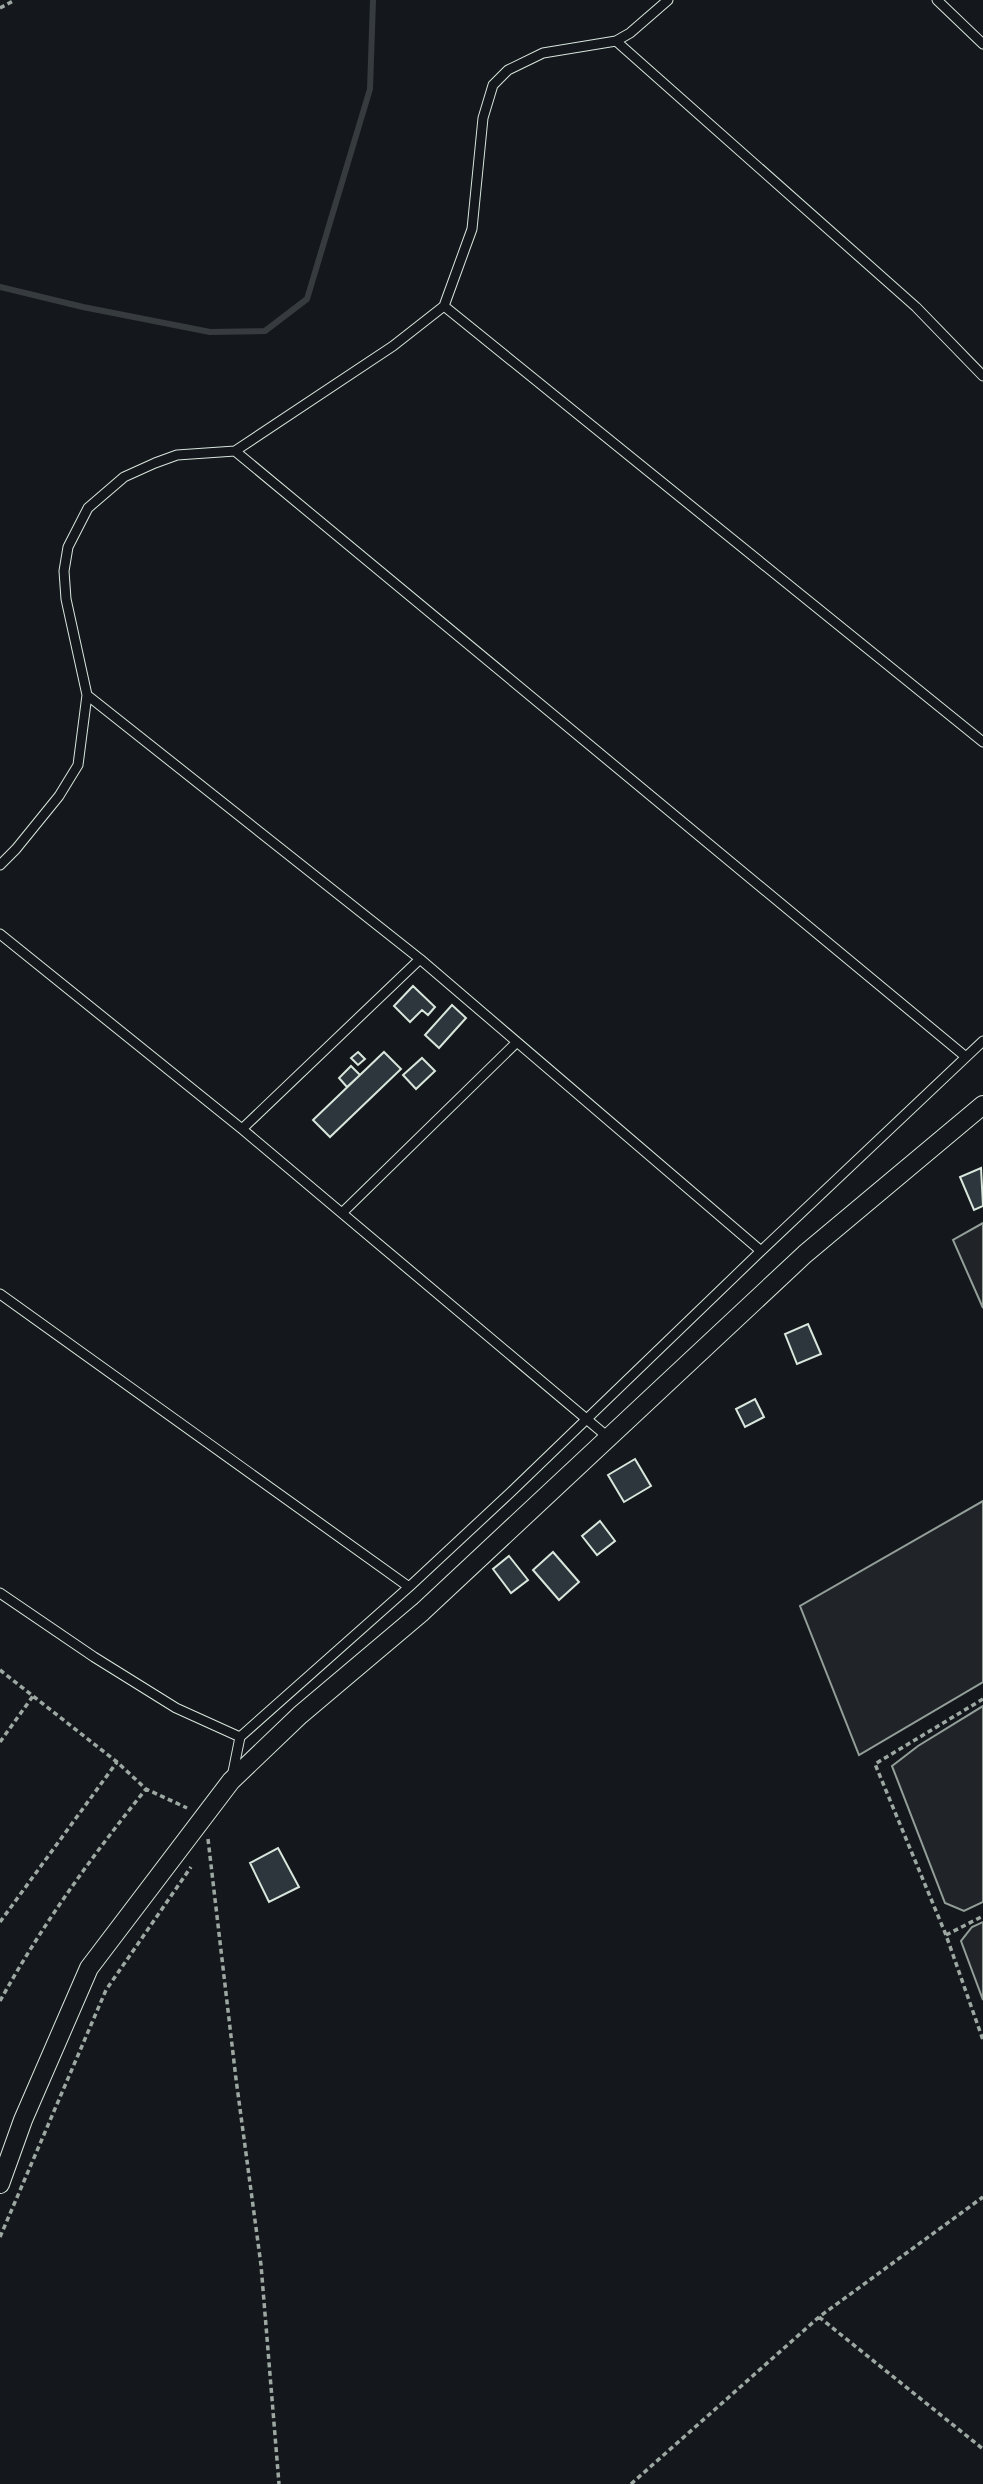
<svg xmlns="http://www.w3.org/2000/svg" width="983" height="2484" viewBox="0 0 983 2484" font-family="'Source Sans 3',sans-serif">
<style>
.green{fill:#202428;stroke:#939e99;stroke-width:2}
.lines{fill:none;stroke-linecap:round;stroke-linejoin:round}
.stream{stroke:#363b3e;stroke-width:6}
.building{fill:#2c363c;stroke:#d8e6dc;stroke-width:2}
.service-casing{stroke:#d8e6dc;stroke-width:11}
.minor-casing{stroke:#d8e6dc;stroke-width:20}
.path{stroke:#9da8a2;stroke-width:3.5;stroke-dasharray:5 3.5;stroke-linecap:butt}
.service{stroke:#14181c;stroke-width:9}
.minor{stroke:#14181c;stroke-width:18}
</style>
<rect width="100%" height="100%" fill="#14181c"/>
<!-- green -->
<path class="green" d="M 983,1223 L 983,1308 L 953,1240 Z
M 983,1501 L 983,1682 L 859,1755 L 800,1606 Z
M 983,1706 L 983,1902 L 964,1911 L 945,1903 L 892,1766 L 918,1746 Z
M 983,1922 L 983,2000 L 961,1941 L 972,1927 Z"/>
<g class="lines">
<!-- stream -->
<path class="stream" d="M 0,287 L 83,307 L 210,332 L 265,331 L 307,299 L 370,89 L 373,0"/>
</g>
<!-- building -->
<path class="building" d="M 413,986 L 435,1007 L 428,1015 L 422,1010 L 410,1022 L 394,1006 Z
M 452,1005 L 466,1018 L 439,1048 L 425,1035 Z
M 358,1052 L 365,1059 L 358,1065 L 351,1058 Z
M 384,1052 L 401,1069 L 330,1137 L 313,1120 Z
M 422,1058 L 435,1071 L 416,1089 L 403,1075 Z
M 351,1066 L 360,1075 L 347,1087 L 339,1078 Z
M 981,1168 L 983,1206 L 974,1210 L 960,1177 Z
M 808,1324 L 821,1354 L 797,1364 L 785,1334 Z
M 755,1399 L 764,1417 L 745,1427 L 736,1409 Z
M 635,1459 L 651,1486 L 624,1502 L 608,1475 Z
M 600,1521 L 615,1541 L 597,1555 L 582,1536 Z
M 553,1552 L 579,1582 L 559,1600 L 533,1570 Z
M 509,1556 L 528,1580 L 511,1593 L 493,1569 Z
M 278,1848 L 299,1887 L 269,1902 L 250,1863 Z"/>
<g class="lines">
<!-- service casing -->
<g class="service-casing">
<path id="service" d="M 937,0 L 983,44
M 616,41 L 916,307 L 983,376
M 444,306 L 983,742
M 235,451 L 966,1057
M 87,695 L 420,959 L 761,1251
M 0,865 L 16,849 L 59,796 L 78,765 L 87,695 L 66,599 L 64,571 L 68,547 L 88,508 L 124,477 L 155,463 L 177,455 L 235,451 L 393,346 L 444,306 L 472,229 L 483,118 L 493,85 L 508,70 L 543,53 L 616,41 L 630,33 L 668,0
M 0,934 L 242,1129 L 609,1438
M 242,1129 L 420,959
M 342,1213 L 517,1042
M 0,1294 L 409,1587
M 0,1593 L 94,1657 L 176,1708 L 240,1737
M 232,1777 L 240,1737 L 409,1587 L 511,1492 L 761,1251 L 983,1041"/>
</g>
<!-- minor casing -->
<g class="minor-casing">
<path id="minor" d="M 0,2184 L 23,2120 L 89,1968 L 231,1781 L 300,1715 L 422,1612 L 805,1254 L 983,1105"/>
</g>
<!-- path -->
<path class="path" d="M 0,8 L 15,0
M 0,1670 L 117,1762 L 146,1789 L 187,1808
M 983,1699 L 875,1764 L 946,1935 L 983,2040
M 0,1742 L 33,1696
M 208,1839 L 236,2079 L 261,2265 L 279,2484
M 0,1922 L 117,1762
M 946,1935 L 983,1916
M 0,2001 C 42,1925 92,1856 146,1789
M 0,2237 L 106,1990 L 191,1867
M 819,2317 L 983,2449
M 631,2484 L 819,2317 L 983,2197"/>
<!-- service -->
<use href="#service" class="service"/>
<!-- minor -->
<use href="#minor" class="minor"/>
</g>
</svg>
